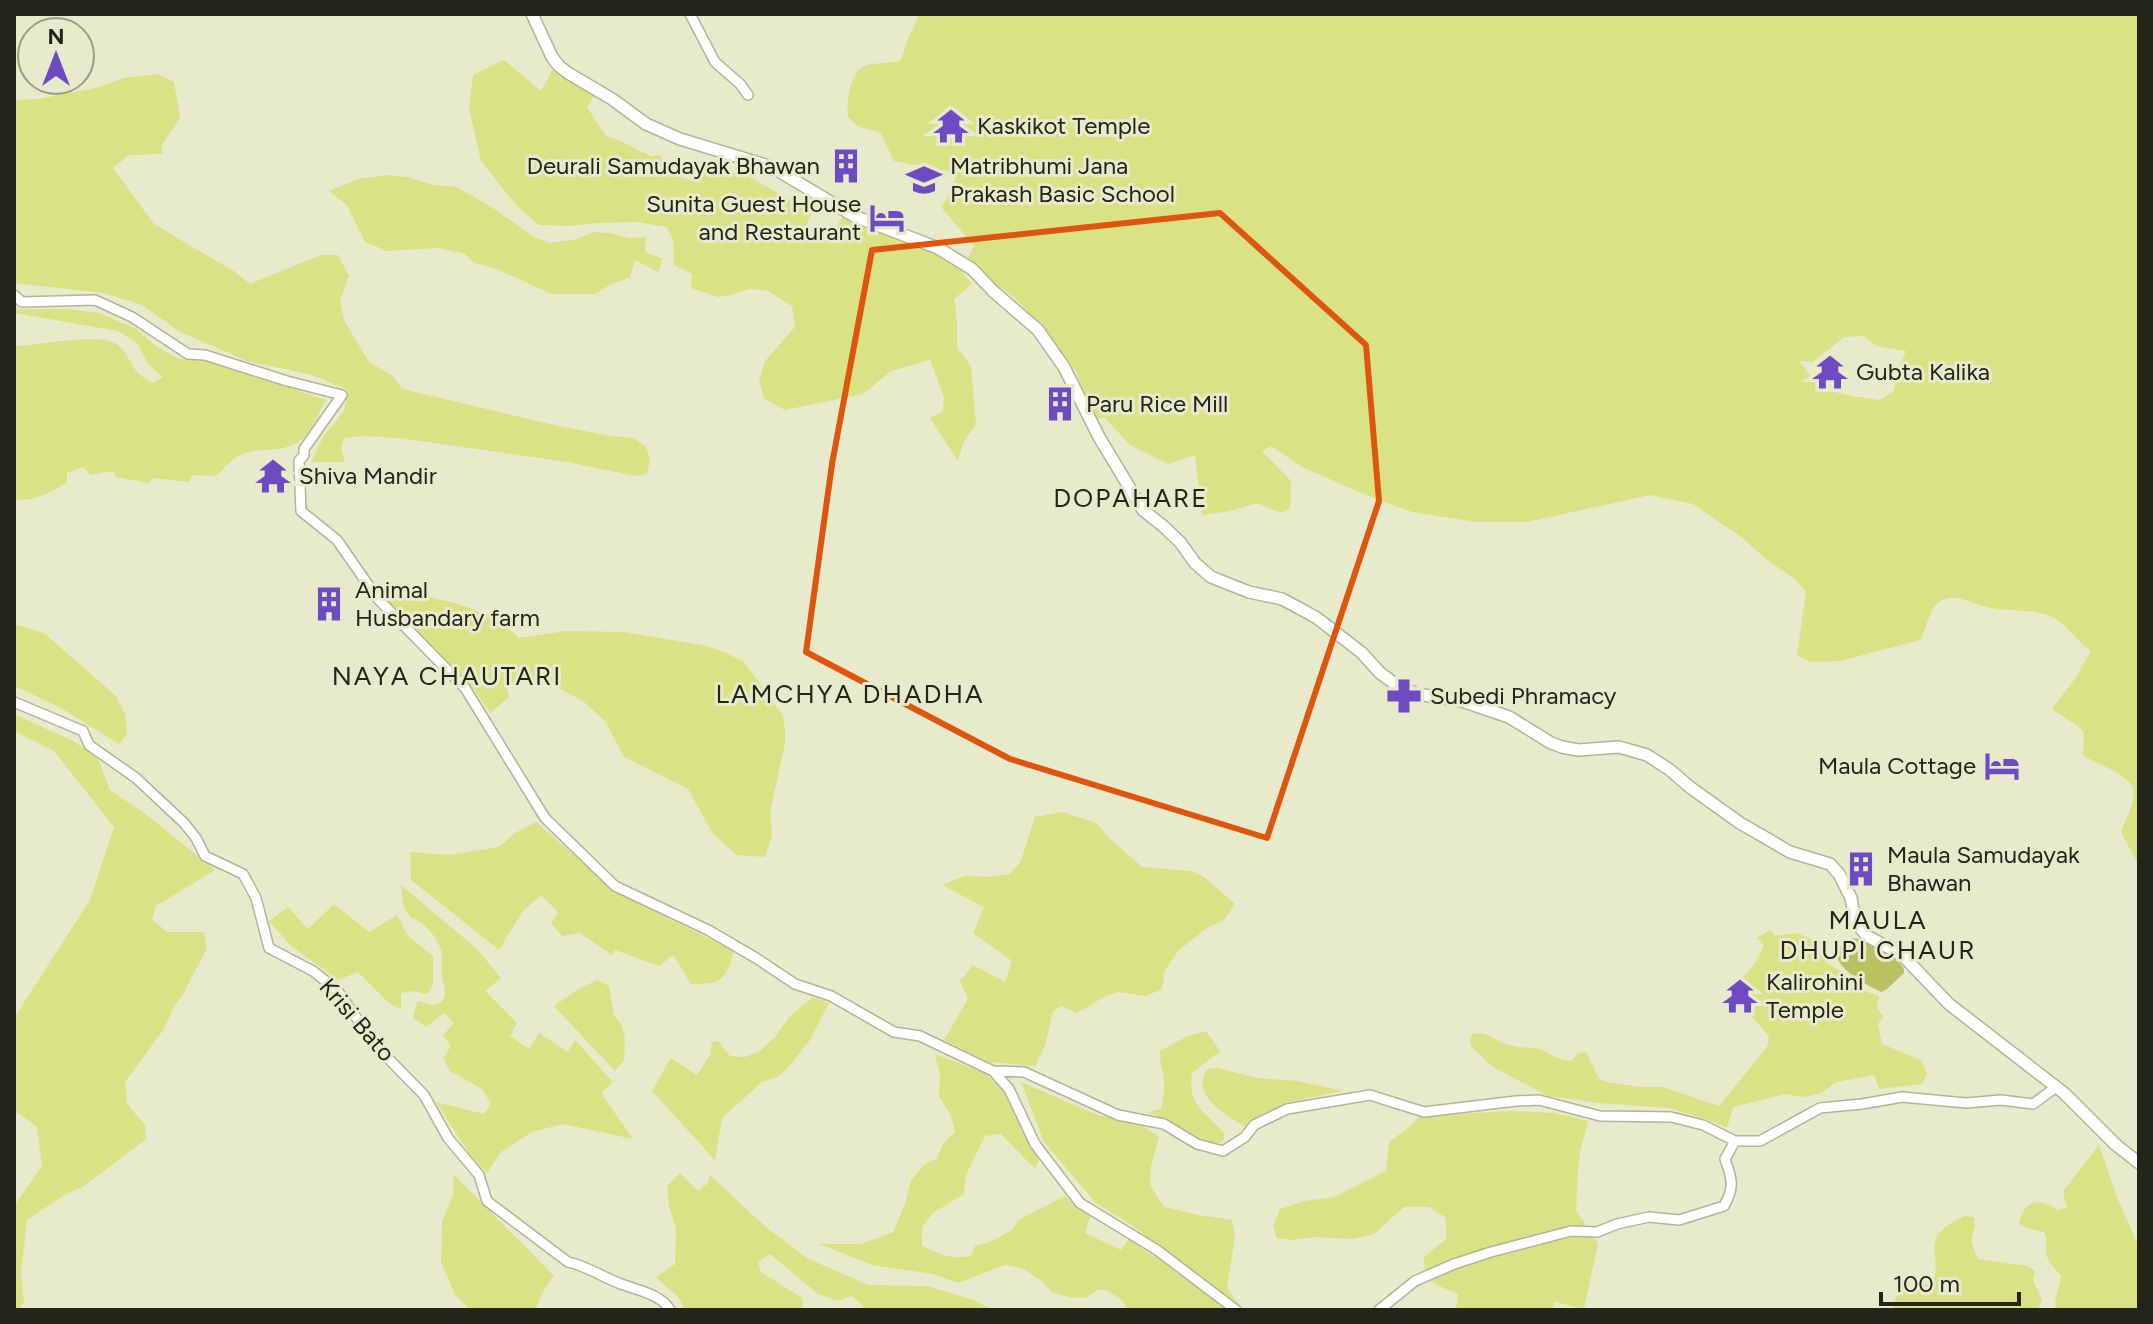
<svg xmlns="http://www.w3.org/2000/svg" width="2153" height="1324" viewBox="0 0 2153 1324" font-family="Figtree,sans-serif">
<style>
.green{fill:#dae286;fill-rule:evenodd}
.water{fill:#b9c160}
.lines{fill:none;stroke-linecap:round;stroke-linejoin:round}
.minor-casing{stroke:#b1b497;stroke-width:12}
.tertiary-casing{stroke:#b1b497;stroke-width:14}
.minor{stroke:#fff;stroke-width:9}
.tertiary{stroke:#fff;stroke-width:11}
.marked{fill:none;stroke:#de560d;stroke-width:6;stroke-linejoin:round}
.labels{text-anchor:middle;stroke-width:6;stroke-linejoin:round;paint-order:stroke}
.poi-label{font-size:24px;fill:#242519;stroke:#e7ebcc;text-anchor:start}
.street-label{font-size:24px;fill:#242519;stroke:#e7ebcc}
.neighbourhood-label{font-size:26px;letter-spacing:2px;fill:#242519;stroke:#e7ebcc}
</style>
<rect width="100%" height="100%" fill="#e7ebcc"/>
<!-- green -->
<path class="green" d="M 918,14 L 2139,14 L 2139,866 L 2121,832 C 2125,821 2133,806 2134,794 C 2135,775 2097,765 2083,755 L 2084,733 L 2079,727 L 2052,709 L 2077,676 L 2091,651 C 2078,643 2065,623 2054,618 C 2033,607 2010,613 1987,607 C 1972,604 1955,591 1939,602 C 1929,609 1927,628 1920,640 L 1840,661 L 1811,662 L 1797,655 L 1806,592 L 1796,580 L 1766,559 L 1741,537 L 1693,504 L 1650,495 L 1527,522 L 1476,522 L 1412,512 L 1366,495 L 1302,467 L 1271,446 L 1262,451 L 1291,481 L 1290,508 L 1281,513 L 1257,503 L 1230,511 L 1203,515 L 1194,494 L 1199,492 L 1195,455 L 1168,464 L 1130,445 L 1104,417 L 1092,420 L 1076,371 L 1051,338 L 1016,299 L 966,261 L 974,246 L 941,207 L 951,192 L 957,173 L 894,161 L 880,132 L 859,127 L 848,117 C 847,102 848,71 867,65 C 877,63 889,63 899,61 C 905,54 904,49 907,41 C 911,31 917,25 918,14 ZM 1864,336 L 1876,346 L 1906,351 L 1898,369 L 1894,391 L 1880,400 L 1851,396 L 1820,388 L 1799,361 L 1813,362 L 1844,337 Z
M 504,60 L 541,91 L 553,69 L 595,95 L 587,107 L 606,136 L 621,141 L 650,156 L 660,155 L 664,161 L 660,169 L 690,180 L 696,168 L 746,175 L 812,212 L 806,226 L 828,238 L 843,216 C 880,234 922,239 955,265 C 961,271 967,278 972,284 L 954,299 L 957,322 L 957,347 L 971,366 L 976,424 L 963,443 L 958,461 L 930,418 L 943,411 L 944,397 L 930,360 L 891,371 L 863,394 L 785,410 L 764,399 L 759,380 L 765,361 L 795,327 L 792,306 L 768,291 L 750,289 L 726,296 L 718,297 L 691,288 L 692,274 L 674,265 L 673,241 L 667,227 L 637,222 L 599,223 L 569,226 L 539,225 L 516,205 L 481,161 L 469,109 L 473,75 Z
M 158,74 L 174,82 L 180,118 L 161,146 L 163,154 L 129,155 L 113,168 L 154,224 L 235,272 L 250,284 L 321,255 L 338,255 L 349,276 L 340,301 L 344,320 L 369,362 L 393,376 L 402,389 L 554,425 L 610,436 L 634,438 L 646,447 L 650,459 L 647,474 L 635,476 L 567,462 L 399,438 L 363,436 L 344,438 L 341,448 L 345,462 L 311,462 L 323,437 L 344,411 L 348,390 L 312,375 L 247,361 L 180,332 L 142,305 L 104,293 L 14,283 L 14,100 L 38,99 L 96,88 L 124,78 Z
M 387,175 L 407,177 L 433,185 L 457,187 L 493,208 L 534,237 L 550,243 L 577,239 L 593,232 L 609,233 L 630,238 L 646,237 L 645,252 L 663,259 L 658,272 L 635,260 L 630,277 L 610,285 L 595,294 L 551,294 L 497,269 L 474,263 L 465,254 L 439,248 L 387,251 L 365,242 L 347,205 L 329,191 L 358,179 Z
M 14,306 L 20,309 L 69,309 L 99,313 L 137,329 L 157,347 L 179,359 L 204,360 L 326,400 C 320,410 315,425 307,434 C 286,457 263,445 240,455 C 231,459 224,469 216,476 L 193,475 L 189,482 L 152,478 L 149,483 L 116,477 L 114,471 L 90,475 L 84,467 L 67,473 L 67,482 C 52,493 33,501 14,500 L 14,346 C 39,346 103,331 119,346 C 128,353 130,364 137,372 C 141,376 147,380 152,383 L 163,377 L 148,364 L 137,343 L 118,331 L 14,313 Z
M 402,591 C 442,600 490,607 519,638 L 566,631 L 623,632 L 707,646 L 724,652 L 744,662 L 783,716 L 785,730 L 785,743 L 770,812 L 772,836 L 765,857 L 737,855 L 714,835 L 688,789 L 624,757 L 605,721 L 583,701 L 546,682 L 506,685 L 509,697 L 490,713 L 469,683 L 385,598 Z
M 14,624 L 44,633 L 116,696 L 125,714 L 127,734 L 119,744 L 59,707 L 14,686 Z
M 14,714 L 75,742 L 98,759 L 110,790 L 143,812 L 215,870 L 156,906 L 152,919 L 167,932 L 204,932 L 207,948 L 182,996 L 174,1006 L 164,1029 L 125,1082 L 127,1104 L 145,1125 L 146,1139 L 84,1186 L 63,1196 L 27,1220 L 21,1274 L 24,1301 L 19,1310 L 14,1310 L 14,1206 L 42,1166 L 37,1127 L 14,1110 L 14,1018 L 90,900 L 114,827 L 54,751 L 14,731 Z
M 1062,812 L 1097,823 L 1108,837 L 1142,867 L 1192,871 L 1204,877 L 1235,904 L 1224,920 L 1207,928 L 1179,950 L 1165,970 L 1162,989 L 1146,996 L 1117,992 L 1104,997 L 1077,1013 L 1061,1006 L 1053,1011 L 1045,1046 L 1035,1066 L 989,1062 L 944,1040 L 968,999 L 960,981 L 973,965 L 1005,982 L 1012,961 L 973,933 L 984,907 L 942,885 L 964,876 L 989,877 L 1010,874 L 1021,861 L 1035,817 Z
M 536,822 L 619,894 L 734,951 C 725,981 723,984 691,984 L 673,955 L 659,966 L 615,950 L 612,955 L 580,933 L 562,936 L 551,923 L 558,912 L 541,895 L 523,911 L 499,950 L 411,880 L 410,852 L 449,855 L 499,847 L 515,833 Z
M 401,885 L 477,949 L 501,978 L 485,991 L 517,1023 L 510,1036 L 529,1049 L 539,1033 L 568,1052 L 575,1040 L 613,1082 L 601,1093 L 633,1139 L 563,1124 L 532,1132 L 501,1152 L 487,1173 L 470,1155 L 436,1102 L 484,1114 L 491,1104 L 482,1089 L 450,1071 L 443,1058 L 451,1046 L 443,1035 L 454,1023 L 444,1013 L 426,1027 L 413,1018 L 417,1001 C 425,1003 436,1008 442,1001 C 448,995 443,983 442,976 C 441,967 443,958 441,950 C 436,935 424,922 410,917 L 403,905 Z
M 334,904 L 369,932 L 397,915 L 408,936 L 433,956 L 433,985 L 427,994 L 414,991 L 401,993 L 401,1010 L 389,1003 L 358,972 L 338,980 L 291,946 L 269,921 L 288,907 L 308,929 Z
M 1769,931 L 1772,931 L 1774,936 L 1797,933 L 1811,939 L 1827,963 L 1848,976 L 1862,990 L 1879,996 L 1877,1009 L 1884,1016 L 1878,1024 L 1882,1044 L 1921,1060 L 1927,1074 L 1922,1084 L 1879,1089 L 1874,1075 L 1836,1082 L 1822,1093 L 1804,1097 L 1785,1094 L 1733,1107 L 1727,1128 L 1714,1122 L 1669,1108 L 1598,1103 L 1548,1096 L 1493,1067 L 1471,1046 L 1470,1038 L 1473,1034 C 1488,1030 1495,1042 1509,1045 C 1520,1048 1531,1047 1542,1050 C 1552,1054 1560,1062 1572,1060 L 1578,1053 L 1586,1052 L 1599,1078 L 1606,1082 L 1640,1087 L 1663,1087 L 1719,1106 L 1767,1047 L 1769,1036 L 1734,997 L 1738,980 C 1751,972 1757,959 1764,946 L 1757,938 Z
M 597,980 L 609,986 L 614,1015 L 622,1026 L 625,1040 L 624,1060 L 615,1071 L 554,1006 L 577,990 Z
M 813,997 L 829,1003 L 810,1040 L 791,1064 L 779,1076 L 762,1082 L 722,1118 L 715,1160 L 652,1091 L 671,1058 L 697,1075 L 710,1055 L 712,1042 L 718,1041 L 730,1056 L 745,1057 L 760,1051 L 775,1037 L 790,1016 Z
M 1206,1031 L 1220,1051 L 1192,1073 C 1187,1107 1206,1111 1225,1134 L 1223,1141 L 1213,1146 L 1203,1142 L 1189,1131 L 1148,1112 L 1161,1109 C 1163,1099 1165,1090 1164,1080 C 1163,1070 1159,1061 1160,1051 L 1188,1036 Z
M 935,1054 L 986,1074 L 1004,1091 L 1039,1160 L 1035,1169 L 1001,1134 L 985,1136 L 966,1175 L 964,1194 L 933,1213 L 922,1227 L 922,1246 C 940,1254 953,1261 972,1255 L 975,1246 L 988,1243 L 1012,1230 L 1018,1220 L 1065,1196 L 1076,1207 L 1091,1215 L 1085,1233 L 1121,1250 L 1129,1239 L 1151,1255 L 1186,1267 L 1134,1227 L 1096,1203 L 1044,1142 L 1021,1082 L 1098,1115 L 1145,1127 L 1159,1137 L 1151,1166 L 1150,1185 L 1164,1207 L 1199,1215 L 1232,1220 L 1235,1236 L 1227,1288 L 1243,1310 L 1128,1310 L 1122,1300 L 1106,1290 L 1098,1290 L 1085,1298 L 1069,1297 L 1051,1292 L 1043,1282 L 1024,1269 L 1005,1265 L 958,1283 L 933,1274 L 872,1265 L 819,1244 L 861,1244 L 893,1232 L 905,1204 L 911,1180 L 924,1165 L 937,1158 L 944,1142 L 955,1132 L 951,1116 L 939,1096 L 940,1074 Z
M 1217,1068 L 1257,1078 L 1297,1081 L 1343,1091 L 1285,1103 L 1246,1127 C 1226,1115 1190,1096 1207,1069 Z
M 1510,1111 L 1555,1113 L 1588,1121 L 1579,1156 L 1576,1210 L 1598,1244 L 1584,1309 L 1555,1302 L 1551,1310 L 1456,1310 L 1458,1294 C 1436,1284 1424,1285 1424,1257 L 1446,1239 L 1446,1218 L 1429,1207 L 1404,1207 L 1373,1235 L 1352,1239 L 1317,1237 L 1291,1240 L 1277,1238 L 1273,1226 L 1280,1209 L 1305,1201 L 1334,1197 L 1386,1171 L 1389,1142 L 1408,1128 L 1421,1116 Z
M 2099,1145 L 2117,1197 L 2139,1247 L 2139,1310 L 2056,1310 C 2053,1298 2060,1288 2061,1276 C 2056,1269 2046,1261 2046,1252 C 2045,1243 2049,1241 2044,1232 L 2026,1228 L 2019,1224 C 2022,1201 2040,1196 2057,1210 L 2068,1207 L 2064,1199 L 2064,1190 Z
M 680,1173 L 698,1191 L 708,1183 L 710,1175 L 766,1227 L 807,1258 L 868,1285 L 927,1286 L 974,1300 L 992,1310 L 863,1310 L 863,1306 L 852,1296 L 837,1301 L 818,1294 L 770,1254 L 758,1262 L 761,1272 L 802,1298 L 803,1310 L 685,1310 L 678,1297 L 656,1277 L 675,1264 L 676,1228 L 669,1206 L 667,1186 Z
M 453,1174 L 554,1276 L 545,1288 L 535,1310 L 471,1310 L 456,1296 L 441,1263 L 442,1222 L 454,1193 Z
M 1964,1216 L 1973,1217 C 1978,1226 1972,1231 1972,1241 C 1972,1246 1976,1253 1978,1259 L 2028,1266 L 2035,1271 L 2033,1281 L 2042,1299 L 2038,1310 L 1893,1310 C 1895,1287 1911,1285 1930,1284 C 1945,1266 1924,1248 1942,1230 C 1948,1224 1957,1220 1964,1216 Z"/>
<!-- water -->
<path class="water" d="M 1853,938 C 1873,940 1893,953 1904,969 L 1904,973 L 1886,990 L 1881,992 C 1862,983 1811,955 1853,938 Z"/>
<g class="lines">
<!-- minor casing -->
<g class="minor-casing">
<path id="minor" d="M 690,14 L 715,62 L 740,84 L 748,95
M 14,295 L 22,302 L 95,300 L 132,317 L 188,354 L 205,355 L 287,381 L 342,395 L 304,449 L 304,455 L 299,461 L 301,511 L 337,540 L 378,599 L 465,688 L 545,818 L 615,886 L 708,930 L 756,958 L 795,984 L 831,996 L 894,1032 L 920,1036 L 993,1071 L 1009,1089 L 1035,1144 L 1080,1203 L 1157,1250 L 1236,1310
M 14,702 L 83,731 L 89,745 L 136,778 L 184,823 L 196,838 L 205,856 L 243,874 L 256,898 L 269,948 L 313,971 L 337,990 L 376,1046 L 424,1095 L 448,1138 L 479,1175 L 487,1201 L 568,1262 C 587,1266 602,1277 621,1284 C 637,1290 661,1294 670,1310
M 993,1071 L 1024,1072 L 1118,1115 L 1164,1124 L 1197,1144 L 1223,1151 L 1245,1137 L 1254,1125 L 1287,1109 L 1370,1095 L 1424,1112 L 1516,1101 L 1539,1100 L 1600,1116 L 1671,1117 L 1703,1125 L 1735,1141 L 1760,1141 L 1820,1108 L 1862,1104 L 1902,1097 L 1966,1103 L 2001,1100 L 2033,1104 L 2055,1088
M 1379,1310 L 1415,1281 L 1454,1264 L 1491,1252 L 1571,1231 L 1597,1232 L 1617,1224 L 1649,1217 L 1679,1220 L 1724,1206 C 1735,1187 1732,1179 1725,1159 L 1735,1141"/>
</g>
<!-- tertiary casing -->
<g class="tertiary-casing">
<path id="tertiary" d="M 532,14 L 552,57 L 559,66 L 568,73 L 612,99 L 646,124 L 680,139 L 772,167 L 854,216 L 938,248 L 972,269 L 993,291 L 1038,330 L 1064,367 L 1099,437 L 1143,510 L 1163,526 L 1180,542 L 1195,563 L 1211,577 L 1249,592 L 1282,599 L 1299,608 L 1317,618 L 1362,653 L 1380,673 L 1394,683 L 1417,694 L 1462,701 L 1509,717 L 1551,743 L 1562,747 L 1578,750 L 1619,747 L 1647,755 L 1670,770 L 1691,788 L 1740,823 L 1790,852 L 1830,864 L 1839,874 L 1851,898 L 1854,916 L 1858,925 L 1867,936 L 1893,950 L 1905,958 L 1949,1004 L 2064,1093 L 2116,1145 L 2139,1163"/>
</g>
<!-- minor -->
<use href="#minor" class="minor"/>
<!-- tertiary -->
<use href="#tertiary" class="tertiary"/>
</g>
<!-- marked area -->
<path class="marked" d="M 1220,213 L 1366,345 L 1379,501 L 1267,838 L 1010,759 L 806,652 L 832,464 L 872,250 Z"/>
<!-- icons -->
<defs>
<g id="temple-bare" transform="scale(2.76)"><path d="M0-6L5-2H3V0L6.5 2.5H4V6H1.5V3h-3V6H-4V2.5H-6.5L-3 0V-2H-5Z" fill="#6f4bc3" stroke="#e7ebcc" stroke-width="2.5" paint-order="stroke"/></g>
<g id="building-bare" transform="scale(2.76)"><path d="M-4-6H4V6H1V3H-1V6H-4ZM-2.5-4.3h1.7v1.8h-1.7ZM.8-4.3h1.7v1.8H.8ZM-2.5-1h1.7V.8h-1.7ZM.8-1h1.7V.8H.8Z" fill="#6f4bc3" stroke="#e7ebcc" stroke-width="2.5" paint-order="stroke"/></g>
<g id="school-bare" transform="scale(2.76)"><path d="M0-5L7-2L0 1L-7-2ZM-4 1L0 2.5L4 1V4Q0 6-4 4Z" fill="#6f4bc3" stroke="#e7ebcc" stroke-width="2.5" paint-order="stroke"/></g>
<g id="hotel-bare" transform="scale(2.76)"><path d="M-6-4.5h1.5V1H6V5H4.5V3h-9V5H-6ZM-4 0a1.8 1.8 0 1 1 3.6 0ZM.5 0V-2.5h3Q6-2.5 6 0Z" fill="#6f4bc3" stroke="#e7ebcc" stroke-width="2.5" paint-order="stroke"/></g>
<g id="pharmacy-bare" transform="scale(2.76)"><path d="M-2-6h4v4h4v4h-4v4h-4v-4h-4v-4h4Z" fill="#6f4bc3" stroke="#e7ebcc" stroke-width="2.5" paint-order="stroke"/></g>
</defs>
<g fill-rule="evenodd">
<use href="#temple-bare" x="951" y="126"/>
<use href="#building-bare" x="846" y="166"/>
<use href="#school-bare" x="924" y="180"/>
<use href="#hotel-bare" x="887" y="218"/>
<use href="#temple-bare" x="1830" y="372"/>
<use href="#building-bare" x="1060" y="404"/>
<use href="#temple-bare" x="273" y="476"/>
<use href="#building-bare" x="329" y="604"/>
<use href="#pharmacy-bare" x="1404" y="696"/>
<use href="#hotel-bare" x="2002" y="766"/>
<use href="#building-bare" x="1861" y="869"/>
<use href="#temple-bare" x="1740" y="996"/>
</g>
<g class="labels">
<!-- poi labels -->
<g class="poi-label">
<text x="977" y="134">Kaskikot Temple</text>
<text x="820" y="174" text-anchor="end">Deurali Samudayak Bhawan</text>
<text x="950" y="174">Matribhumi Jana<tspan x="950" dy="28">Prakash Basic School</tspan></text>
<text x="861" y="212" text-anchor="end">Sunita Guest House<tspan x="861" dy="28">and Restaurant</tspan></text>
<text x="1856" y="380">Gubta Kalika</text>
<text x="1086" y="412">Paru Rice Mill</text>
<text x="299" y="484">Shiva Mandir</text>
<text x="355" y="598">Animal<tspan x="355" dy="28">Husbandary farm</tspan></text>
<text x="1430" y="704">Subedi Phramacy</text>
<text x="1976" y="774" text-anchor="end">Maula Cottage</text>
<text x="1887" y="863">Maula Samudayak<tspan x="1887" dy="28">Bhawan</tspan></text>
<text x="1766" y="990">Kalirohini<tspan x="1766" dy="28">Temple</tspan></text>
</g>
<!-- street labels -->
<g class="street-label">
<text transform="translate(357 1020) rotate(49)" y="8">Krisi Bato</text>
</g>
<!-- neighbourhood labels -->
<g class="neighbourhood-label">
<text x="1131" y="507">DOPAHARE</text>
<text x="447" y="685">NAYA CHAUTARI</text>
<text x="850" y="703">LAMCHYA DHADHA</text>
<text x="1878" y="929">MAULA<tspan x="1878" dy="30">DHUPI CHAUR</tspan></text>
</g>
</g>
<!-- border -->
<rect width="2153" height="1324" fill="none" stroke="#242519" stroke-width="32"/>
<!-- north arrow -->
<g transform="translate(56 56)"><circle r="38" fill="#e7ebcc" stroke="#999c84" stroke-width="2"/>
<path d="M0-6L14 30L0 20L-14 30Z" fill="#6f4bc3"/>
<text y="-12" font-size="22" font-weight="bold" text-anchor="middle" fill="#242519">N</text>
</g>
<!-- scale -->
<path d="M1881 1292v12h138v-12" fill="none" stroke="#242519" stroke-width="4"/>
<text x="1893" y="1292" font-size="24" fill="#242519" stroke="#e7ebcc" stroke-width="6" paint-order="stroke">100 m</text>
</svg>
